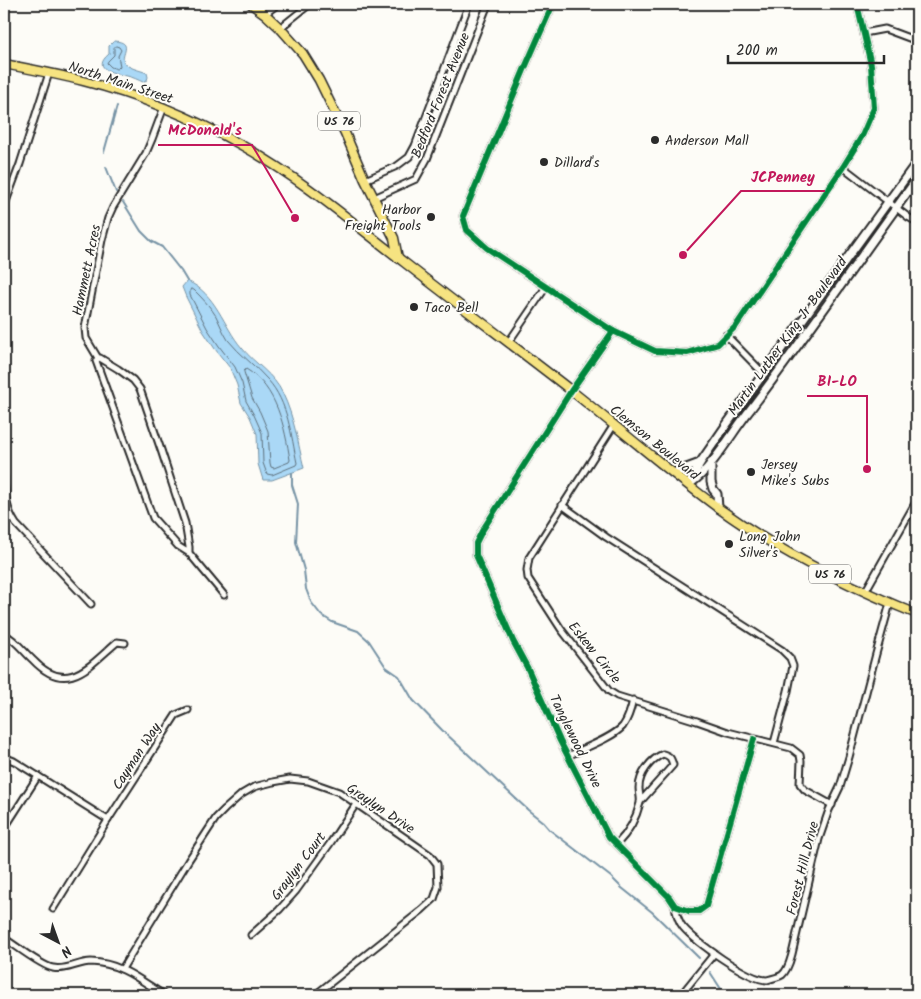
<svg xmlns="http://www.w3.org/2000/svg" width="921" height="999" viewBox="0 0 921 999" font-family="Kalam,sans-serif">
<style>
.water{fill:#aad8f6;stroke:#7793a5}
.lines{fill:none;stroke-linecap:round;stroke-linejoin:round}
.shore{stroke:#5e707c;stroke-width:1}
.stream{stroke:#7793a5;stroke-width:2}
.street-casing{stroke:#2b2b2b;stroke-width:9}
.secondary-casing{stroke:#2b2b2b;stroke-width:11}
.primary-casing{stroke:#2b2b2b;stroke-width:11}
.street{stroke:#fdfcf7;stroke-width:5}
.secondary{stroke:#fdfcf7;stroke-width:7}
.primary{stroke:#f6e381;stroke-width:8}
.cycleway-casing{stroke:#fdfcf7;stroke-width:9}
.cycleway{stroke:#00873e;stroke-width:6}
.poi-dot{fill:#2b2b2b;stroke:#fdfcf7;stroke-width:2}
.labels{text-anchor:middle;stroke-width:4;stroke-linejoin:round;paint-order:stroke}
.shield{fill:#fdfcf7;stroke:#6a6a68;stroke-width:1}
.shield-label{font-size:12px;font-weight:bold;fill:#2b2b2b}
.street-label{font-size:14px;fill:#2b2b2b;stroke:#fdfcf7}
.poi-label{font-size:14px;fill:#2b2b2b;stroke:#fdfcf7;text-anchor:start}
.leader{fill:none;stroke:#c2185b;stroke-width:2}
.callout-dot{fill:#c2185b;stroke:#fdfcf7;stroke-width:2}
.callout-label{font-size:15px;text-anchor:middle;font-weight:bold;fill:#c2185b;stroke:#fdfcf7;stroke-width:4;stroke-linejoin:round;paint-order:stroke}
</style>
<rect width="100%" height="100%" fill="#fdfcf7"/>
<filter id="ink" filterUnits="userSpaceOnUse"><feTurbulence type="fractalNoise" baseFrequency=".02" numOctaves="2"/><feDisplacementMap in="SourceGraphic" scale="10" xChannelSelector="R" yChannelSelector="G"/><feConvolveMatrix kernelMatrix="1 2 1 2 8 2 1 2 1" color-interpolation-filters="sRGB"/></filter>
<g filter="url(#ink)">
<!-- water -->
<g class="water">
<path d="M114,41C135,42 120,55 124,62C127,68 140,70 147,73L148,77L147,80L143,82C138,80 133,77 127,76C116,73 90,70 109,54V46Z"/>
<path d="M187,281C216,293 223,326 242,348C255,364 274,374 283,394C294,417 298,443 304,468L272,480H263L258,464L257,434L250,417L241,403L237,385L230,368L215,349L203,331L186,297L182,287Z"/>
</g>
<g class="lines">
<!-- shore -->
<g class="shore">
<polygon points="116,46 119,47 121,50 118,56 120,66 117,69 111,67 107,63 108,61 114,55 114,48"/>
<path d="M191,289L194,290C202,298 210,306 216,316C220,324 223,332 228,340C240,355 256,366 268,380C288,402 291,435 297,463L296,465L272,475L267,474L263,463L262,433L254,415L246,401L242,383L235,367L219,346L207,328L190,295V291Z"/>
<path d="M246,369C277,387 285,428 290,460L289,462L274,468L271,467L270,463L268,431L260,412L252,398L244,372Z"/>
</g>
<!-- stream -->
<g class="stream">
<polyline points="104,152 117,106"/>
<polyline points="106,167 116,192"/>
<polyline points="123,202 141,231 151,241 162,247 181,271 187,281"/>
<polyline points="292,473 292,485 298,504 296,542 304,570 306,589 311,602 321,615 332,622 358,631 369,641 386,667 399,676 413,700 442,730 528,810 543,822 550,830 611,877 622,888 652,912 699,958"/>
<polyline points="710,972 721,989 729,995"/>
</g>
<!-- street casing -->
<g class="street-casing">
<g id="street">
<polyline points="553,4 524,70 463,216 467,230 487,248 613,331 655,351 687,353 718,344 736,326 843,167 862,136 874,108 871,65 857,4"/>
<polyline points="265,14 278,4"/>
<polyline points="280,28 310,4"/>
<polyline points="864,33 885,29 917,41"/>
<polyline points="843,167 908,217 917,222"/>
<polyline points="365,180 397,166 409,157 415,146 469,4"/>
<polyline points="374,198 416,179 427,159 488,4"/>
<polyline points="4,207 20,164 49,73"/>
<polyline points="613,331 571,391 482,531 476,543 476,555 513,641 528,669 560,741 609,837 669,897 675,906 689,911 699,911 706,906 754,739"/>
<polyline points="726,335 764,374"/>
<polyline points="508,343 546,287"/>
<polyline points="98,358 86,338 85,328 102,240 108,218 113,207 146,153 152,139 164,107"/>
<polyline points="614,425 529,558 527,570 528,578 561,629 609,691 617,696 697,721 728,732 791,748 800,755 801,761 800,784 805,790 832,805"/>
<path d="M4,477C5,495 6,509 16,524L91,604"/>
<polyline points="562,505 606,537 782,650 790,658 793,666 788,691 774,743"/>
<polyline points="189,553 189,547 185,523 161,450 140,389 133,380 118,369 100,358 98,358 96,361 153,518 178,546 189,553 224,595"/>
<polyline points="865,592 917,500"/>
<path d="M4,634C16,640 23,651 33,660C67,696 89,666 117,642L125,643"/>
<path d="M568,756C582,749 613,738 623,726C628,719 631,709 633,700"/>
<polyline points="4,757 14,761 108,820"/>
<polyline points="4,829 38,776"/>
<path d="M617,844C628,833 636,819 640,803C641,798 639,793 639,788C639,774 651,759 663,754C670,756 671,758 673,765L640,802"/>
<path d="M675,906C676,912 679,922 683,927C696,942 748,980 767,980C771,979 779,977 782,975C788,970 790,961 792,954L819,839L829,810L840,787L849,757L876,654L890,603"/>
<polyline points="53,909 108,820 176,715 188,710"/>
<polyline points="251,935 279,910 296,891 329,845 356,804"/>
<path d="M4,938C15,945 41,966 53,968C66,971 79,962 91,962C121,963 140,980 164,995"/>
<polyline points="122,969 188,861 216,818 225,809 242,794 254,787 273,782 290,779 308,781 339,792 430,855 437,864 438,887 434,899 422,910 315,995"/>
<polyline points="689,995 684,991 714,954"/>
</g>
</g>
<!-- secondary casing -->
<g class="secondary-casing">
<g id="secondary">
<polyline points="711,463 711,482 713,489 717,494 718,508"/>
<polyline points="673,473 700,463"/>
<path d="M691,483C712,468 730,436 746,415C805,338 860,257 917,179"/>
<polyline points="689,485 700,463 727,424 917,162"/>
</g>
</g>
<!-- primary casing -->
<g class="primary-casing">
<g id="primary">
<polyline points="251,4 265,14 280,28 303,54 319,80 345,133 365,180 394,238 398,258"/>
<path d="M4,64C30,69 57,74 83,81C139,95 193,118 243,146C302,179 353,223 405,263C461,307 518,349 573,392C621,430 668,471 717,507C778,551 847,586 917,614"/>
</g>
</g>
<!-- street -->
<use href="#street" class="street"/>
<!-- secondary -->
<use href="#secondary" class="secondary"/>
<!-- primary -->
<use href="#primary" class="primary"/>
<!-- cycleway casing -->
<g class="cycleway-casing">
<g id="cycleway">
<polyline points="553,4 524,70 463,216 467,230 487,248 613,331 655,351 687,353 718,344 736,326 843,167 862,136 874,108 871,65 857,4"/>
<polyline points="613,331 571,391 482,531 476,543 476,555 513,641 528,669 560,741 609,837 669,897 675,906 689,911 699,911 706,906 754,739"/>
</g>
</g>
<!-- cycleway -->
<use href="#cycleway" class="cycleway"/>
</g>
</g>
<!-- markers -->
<g class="poi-dot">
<circle cx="655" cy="140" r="5"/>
<circle cx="544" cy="162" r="5"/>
<circle cx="431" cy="217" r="5"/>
<circle cx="414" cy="307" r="5"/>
<circle cx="751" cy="472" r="5"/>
<circle cx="729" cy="544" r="5"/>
</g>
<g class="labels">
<!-- shield labels -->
<g class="shield">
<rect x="318" y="111.5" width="42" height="19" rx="4"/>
<rect x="809" y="564.5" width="42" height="19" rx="4"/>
</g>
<g class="shield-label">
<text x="339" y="125">US 76</text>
<text x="830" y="578">US 76</text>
</g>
<!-- street labels -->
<g class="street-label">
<text transform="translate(121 82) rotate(18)" y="5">North Main Street</text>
<text transform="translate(440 95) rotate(-68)" y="5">Bedford Forest Avenue</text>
<text transform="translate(86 270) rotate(-78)" y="5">Hammett Acres</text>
<text transform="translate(787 336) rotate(-54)" y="5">Martin Luther King Jr Boulevard</text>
<text transform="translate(655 442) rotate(39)" y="5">Clemson Boulevard</text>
<text transform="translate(595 652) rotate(51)" y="5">Eskew Circle</text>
<text transform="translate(576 741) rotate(64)" y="5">Tanglewood Drive</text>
<text transform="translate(136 756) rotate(-57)" y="5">Cayman Way</text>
<text transform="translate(381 808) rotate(34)" y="5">Graylyn Drive</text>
<text transform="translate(298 866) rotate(-53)" y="5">Graylyn Court</text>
<text transform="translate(802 868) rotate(-76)" y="5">Forest Hill Drive</text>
</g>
<!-- poi labels -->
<g class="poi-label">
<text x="665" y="145">Anderson Mall</text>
<text x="554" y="167">Dillard's</text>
<text x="421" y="214" text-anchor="end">Harbor<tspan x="421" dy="16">Freight Tools</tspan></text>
<text x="424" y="312">Taco Bell</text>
<text x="761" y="469">Jersey<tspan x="761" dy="16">Mike's Subs</tspan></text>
<text x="739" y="541">Long John<tspan x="739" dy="16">Silver's</tspan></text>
</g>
</g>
<!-- callouts -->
<path class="leader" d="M295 218L252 145H158M683 255L741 191H825M867 469L867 396H807"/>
<g class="callout-dot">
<circle cx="295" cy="218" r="5"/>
<circle cx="683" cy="255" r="5"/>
<circle cx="867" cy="469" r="5"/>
</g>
<g class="callout-label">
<text x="205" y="135">McDonald's</text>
<text x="783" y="182">JCPenney</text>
<text x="837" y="386">BI-LO</text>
</g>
<!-- margin -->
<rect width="921" height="999" fill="none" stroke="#fdfcf7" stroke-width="20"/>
<rect x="10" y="10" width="901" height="979" fill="none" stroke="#2b2b2b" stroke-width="2" filter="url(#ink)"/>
<!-- north arrow -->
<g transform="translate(58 942) rotate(139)" stroke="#fdfcf7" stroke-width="4" paint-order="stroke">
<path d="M0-4L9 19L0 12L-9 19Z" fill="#2b2b2b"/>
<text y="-8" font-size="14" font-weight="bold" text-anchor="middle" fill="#2b2b2b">N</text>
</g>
<!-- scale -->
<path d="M728 55v8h156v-8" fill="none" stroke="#2b2b2b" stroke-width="2.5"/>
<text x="736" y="55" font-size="15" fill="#2b2b2b" stroke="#fdfcf7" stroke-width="4" paint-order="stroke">200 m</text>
</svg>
